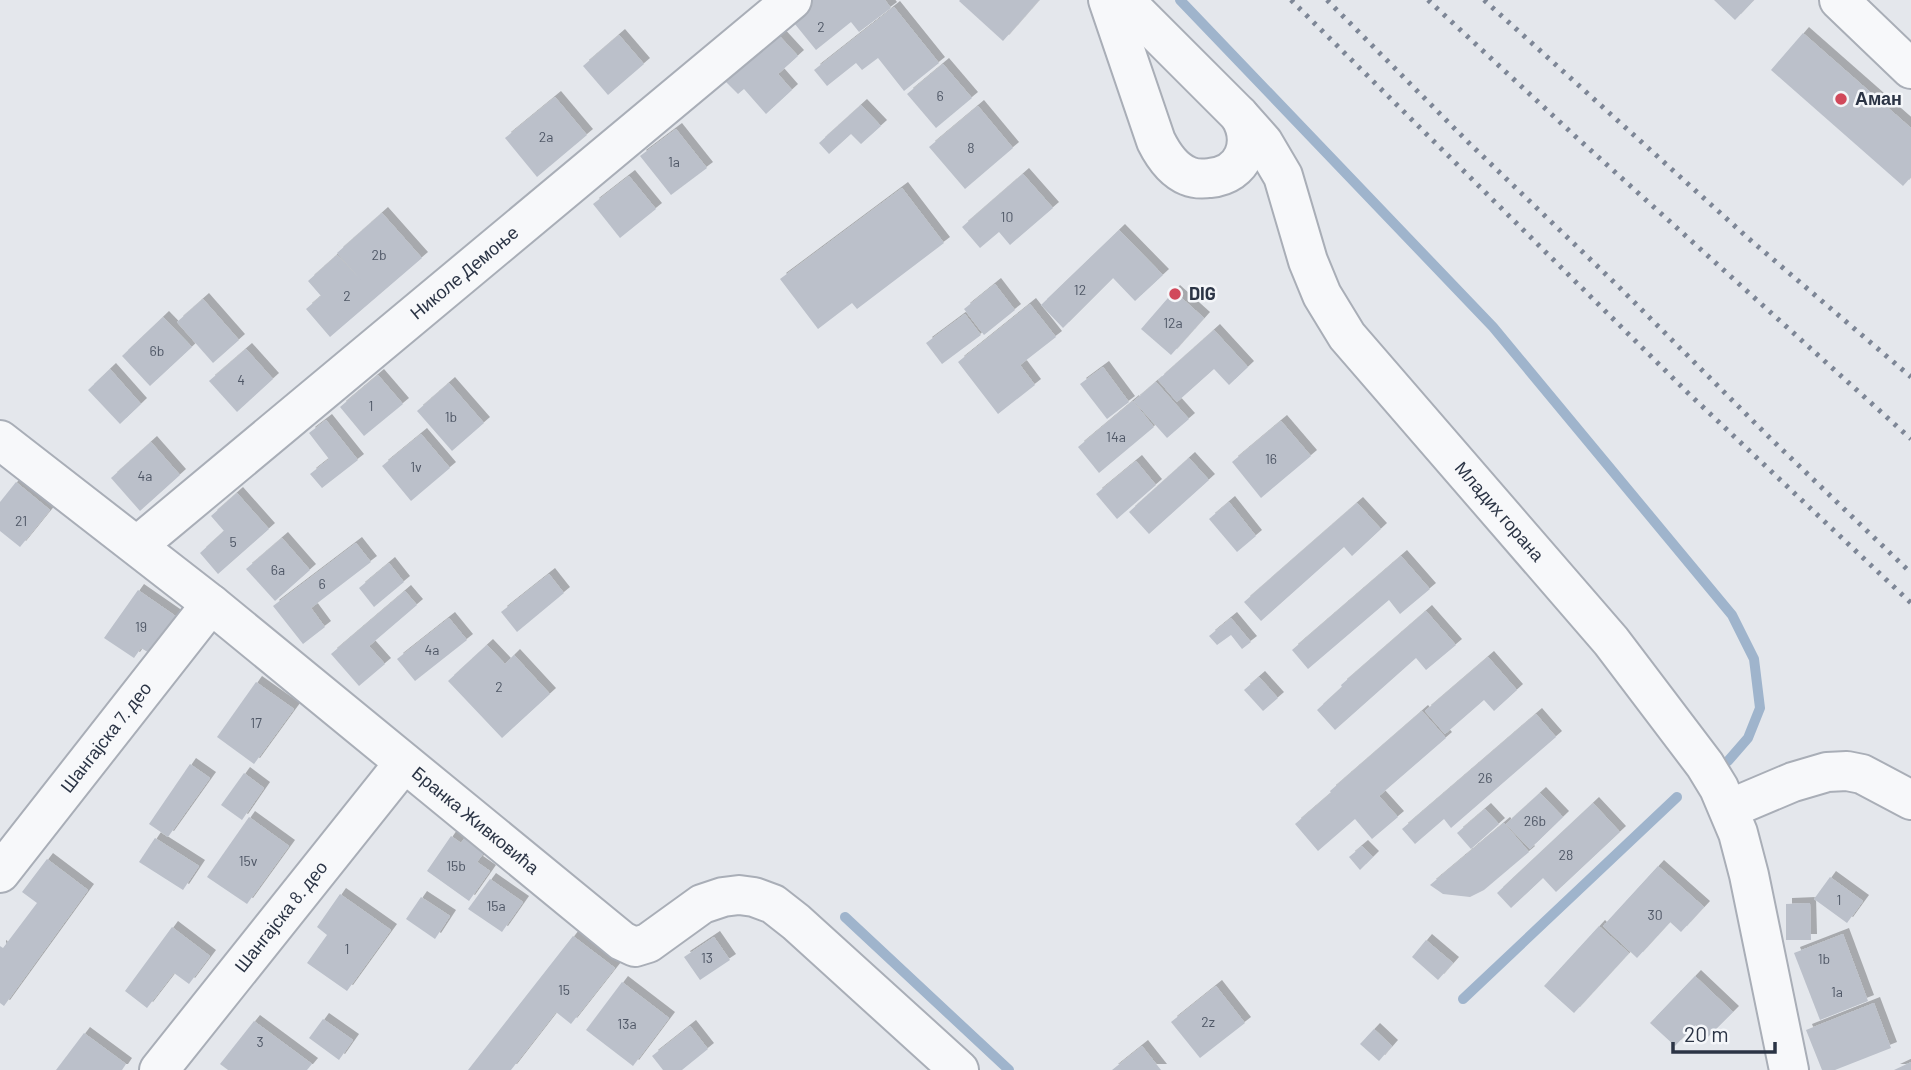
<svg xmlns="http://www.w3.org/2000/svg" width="1911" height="1070" viewBox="0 0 1911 1070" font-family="Barlow,sans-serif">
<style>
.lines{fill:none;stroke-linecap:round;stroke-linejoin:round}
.stream{stroke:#9fb4cc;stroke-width:10}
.building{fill:#bbc0ca;filter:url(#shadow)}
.minor-casing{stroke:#a9aeb7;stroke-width:42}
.minor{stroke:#f7f8fa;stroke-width:38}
.rail{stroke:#7d8696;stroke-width:5;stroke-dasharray:3.5 7;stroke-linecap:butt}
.poi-dot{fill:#d1495b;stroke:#f4f6f9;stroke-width:2.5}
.labels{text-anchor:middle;stroke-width:5;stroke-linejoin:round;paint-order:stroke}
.number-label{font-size:14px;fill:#4f5766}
.poi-label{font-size:18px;font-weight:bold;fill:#2b3445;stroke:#f4f6f9;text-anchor:start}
.street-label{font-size:18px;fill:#2b3445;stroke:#f4f6f9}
</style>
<defs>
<filter id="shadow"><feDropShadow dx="6" dy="-6" stdDeviation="0" flood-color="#0004"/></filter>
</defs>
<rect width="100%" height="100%" fill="#e4e7ec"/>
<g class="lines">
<!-- stream -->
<g class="stream">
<polyline points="1180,0 1493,327 1732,615 1754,659 1760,708 1748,738 1728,761"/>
<polyline points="845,917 1009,1070"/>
<polyline points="1463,999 1677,797"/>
</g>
</g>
<!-- building -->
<g class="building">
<polygon points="813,0 885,0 891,8 859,32 851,22 816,50 790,18"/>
<polygon points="960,0 1039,0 1003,41 959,1"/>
<polygon points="1714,0 1754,0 1735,20"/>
<polygon points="894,7 939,63 904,91 878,58 862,70 856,63 827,86 814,70"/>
<polygon points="775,31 798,56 778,74 792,90 766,114 744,89 738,94 722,78"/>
<polygon points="1803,33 1911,128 1911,177 1903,186 1771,70"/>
<polygon points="619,35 644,64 608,95 583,66"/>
<polygon points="943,64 972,98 936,128 907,94"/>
<polygon points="555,97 587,135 537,177 505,138"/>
<polygon points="861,105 881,126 861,144 851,134 829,154 819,143"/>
<polygon points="978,106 1013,148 965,189 929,147"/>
<polygon points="676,129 707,168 671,195 640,156"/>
<polygon points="1023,174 1053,208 1010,245 999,232 980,248 962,227"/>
<polygon points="629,176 656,209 620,238 593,204"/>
<polygon points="902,188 944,243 857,309 852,303 818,329 780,279"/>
<polygon points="382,213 422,258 330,337 306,309 321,296 308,281 337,255 361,280 337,253"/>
<polygon points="1119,230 1163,275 1135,301 1113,278 1063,328 1041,305"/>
<polygon points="995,284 1015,310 984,335 964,309"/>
<polygon points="1174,291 1204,318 1171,355 1141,329"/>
<polygon points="203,299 239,340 213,363 177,322"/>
<polygon points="1030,304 1056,337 1020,365 1035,385 998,414 958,362"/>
<polygon points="965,314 981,335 942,364 926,343"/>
<polygon points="163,317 192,347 150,386 122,356"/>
<polygon points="1214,330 1248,367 1229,385 1214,369 1177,402 1158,380"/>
<polygon points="246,349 273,379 237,412 209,381"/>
<polygon points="1103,367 1129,402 1107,419 1080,384"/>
<polygon points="110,369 141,404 120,424 88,390"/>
<polygon points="378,375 403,404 364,436 340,407"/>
<polygon points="1156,382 1189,419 1167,438 1134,401"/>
<polygon points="449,383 484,423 452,451 417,411"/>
<polygon points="1133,401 1154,427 1099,473 1078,447"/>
<polygon points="326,420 358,460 322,488 310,474 329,459 309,433"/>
<polygon points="1281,421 1311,456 1261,498 1232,462"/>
<polygon points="421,434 450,468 411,501 382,466"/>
<polygon points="151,442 180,475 140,511 111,478"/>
<polygon points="1189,458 1209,480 1149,534 1129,512"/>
<polygon points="1136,461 1156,485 1117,519 1096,494"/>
<polygon points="16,482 50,510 20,547 0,531 0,502"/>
<polygon points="237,493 269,529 218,574 200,553 224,531 211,516"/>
<polygon points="1229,502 1256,536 1237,552 1209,519"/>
<polygon points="1357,503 1381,529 1352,556 1344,547 1261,621 1244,602"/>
<polygon points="282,538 310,570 275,601 246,569"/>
<polygon points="356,543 371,562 311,608 325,627 303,644 273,606"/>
<polygon points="1401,556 1430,589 1400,614 1389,600 1308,669 1292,650"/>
<polygon points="389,563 404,582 374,607 359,588"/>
<polygon points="549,574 564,593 517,632 501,612"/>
<polygon points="138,590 177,617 151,654 141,648 134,658 104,638"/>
<polygon points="405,591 417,605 369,646 385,664 359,686 331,654"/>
<polygon points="1426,611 1456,645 1426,670 1416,658 1335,730 1317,710 1342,687 1341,685"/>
<polygon points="449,618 467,640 415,681 397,659"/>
<polygon points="1231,618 1251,642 1242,649 1231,635 1217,645 1209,636"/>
<polygon points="487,645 505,664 514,655 550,694 502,738 448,681"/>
<polygon points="1488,657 1517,690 1494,711 1484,700 1445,734 1425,711"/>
<polygon points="1259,677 1278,698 1263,711 1244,690"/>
<polygon points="256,682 294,709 254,764 217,737"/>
<polygon points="1422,711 1446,738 1379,796 1398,817 1372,839 1355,819 1318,851 1295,824 1331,793 1330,791"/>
<polygon points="1536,714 1556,737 1451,828 1444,819 1415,844 1402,829"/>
<polygon points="190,764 210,778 168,837 149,824"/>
<polygon points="244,773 264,788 242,820 221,805"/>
<polygon points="1540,793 1563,817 1530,849 1506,824"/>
<polygon points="1593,803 1620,832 1556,892 1543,878 1511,908 1497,893"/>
<polygon points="1485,809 1499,824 1471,849 1457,833"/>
<polygon points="249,817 289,846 247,904 207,877"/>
<polygon points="1504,823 1529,852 1484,890 1470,897 1443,894 1430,885"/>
<polygon points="451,836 461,843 466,836 486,850 477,862 490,871 469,901 427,871"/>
<polygon points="155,838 199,866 183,890 139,862"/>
<polygon points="1362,846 1373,857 1360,870 1349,857"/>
<polygon points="47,859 88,890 4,1006 0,1003 0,946 3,948 37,903 22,892"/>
<polygon points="1658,866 1704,907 1681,932 1670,922 1637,958 1603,926"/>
<polygon points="1830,877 1863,901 1847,923 1814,899"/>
<polygon points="490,879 523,902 502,932 468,909"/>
<polygon points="340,894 391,930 347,991 307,963 327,935 317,927"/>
<polygon points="421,897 450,916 435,939 406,919"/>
<polygon points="1810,903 1811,940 1786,940 1786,904"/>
<polygon points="1599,926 1629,953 1574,1013 1544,986"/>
<polygon points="172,927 210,956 189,984 174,973 147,1008 125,991"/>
<polygon points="1843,934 1868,1001 1820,1020 1794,953"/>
<polygon points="573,936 615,968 571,1024 556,1012 511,1070 468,1070"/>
<polygon points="714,937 730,960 700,980 684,957"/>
<polygon points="1426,940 1453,963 1438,980 1412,957"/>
<polygon points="1695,976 1733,1012 1708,1037 1695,1025 1675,1046 1650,1023"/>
<polygon points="622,982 669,1018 633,1066 586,1030"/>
<polygon points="1216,986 1245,1023 1200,1058 1171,1022"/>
<polygon points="1874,1003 1891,1048 1835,1070 1822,1070 1806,1030"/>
<polygon points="323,1019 353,1040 339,1060 309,1038"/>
<polygon points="254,1021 312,1064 307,1070 228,1070 220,1064"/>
<polygon points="690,1026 708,1049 682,1070 663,1070 652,1056"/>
<polygon points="1374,1029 1392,1046 1379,1061 1360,1044"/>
<polygon points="84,1033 126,1064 122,1070 56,1070"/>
<polygon points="1142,1046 1161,1070 1112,1070"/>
<polygon points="1911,1062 1911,1070 1894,1070"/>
</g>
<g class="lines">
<!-- minor casing -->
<g class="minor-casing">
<g id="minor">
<path d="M1108,0L1156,141C1163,155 1173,170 1188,176C1195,179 1203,179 1210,178C1244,175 1256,142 1239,115"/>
<path id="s1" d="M1124,0L1239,115L1263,142L1283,176L1308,261L1322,295L1347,336L1611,641L1705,765L1719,788L1738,833L1749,875L1789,1070"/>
<polyline points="1839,0 1911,69"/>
<path id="s2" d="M0,440L211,604L622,941L635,947L648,943L702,904L723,897L739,895L754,897L773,904L796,922L959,1070"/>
<path id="s3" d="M138,545L792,0"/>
<polyline points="1729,809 1793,782 1827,772 1847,771 1862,774 1911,800"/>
<path id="s4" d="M0,873L211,604"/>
<path id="s5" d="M159,1070L404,763"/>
</g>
</g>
<!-- minor -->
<use href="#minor" class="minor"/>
<!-- rail -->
<g class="rail">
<polyline points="1291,0 1688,393 1911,603"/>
<polyline points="1327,0 1469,143 1617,285 1771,439 1911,573"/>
<polyline points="1428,0 1575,136 1911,439"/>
<polyline points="1484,0 1748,238 1911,377"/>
</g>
</g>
<!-- markers -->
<g class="poi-dot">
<circle cx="1841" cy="99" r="7"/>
<circle cx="1175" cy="294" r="7"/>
</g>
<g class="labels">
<!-- number labels -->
<g class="number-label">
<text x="821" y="32">2</text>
<text x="940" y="101">6</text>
<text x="546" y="142">2a</text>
<text x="971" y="153">8</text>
<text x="674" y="167">1a</text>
<text x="1007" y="222">10</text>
<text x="379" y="260">2b</text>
<text x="1080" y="295">12</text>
<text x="347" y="301">2</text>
<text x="1173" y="328">12a</text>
<text x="157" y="356">6b</text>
<text x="241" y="385">4</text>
<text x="371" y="411">1</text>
<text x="451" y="422">1b</text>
<text x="1116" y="442">14a</text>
<text x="1271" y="464">16</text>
<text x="416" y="472">1v</text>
<text x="145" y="481">4a</text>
<text x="21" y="526">21</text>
<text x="233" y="547">5</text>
<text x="278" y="575">6a</text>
<text x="322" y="589">6</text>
<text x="141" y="632">19</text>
<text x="432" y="655">4a</text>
<text x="499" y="692">2</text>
<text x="256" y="728">17</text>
<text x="1485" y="783">26</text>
<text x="1535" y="826">26b</text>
<text x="1566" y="860">28</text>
<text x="248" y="866">15v</text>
<text x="456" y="871">15b</text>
<text x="1839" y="905">1</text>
<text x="496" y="911">15a</text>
<text x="1655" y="920">30</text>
<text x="347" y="954">1</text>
<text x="707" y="963">13</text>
<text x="1824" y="964">1b</text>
<text x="564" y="995">15</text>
<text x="1837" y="997">1a</text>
<text x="1208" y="1027">2z</text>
<text x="627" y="1029">13a</text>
<text x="260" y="1047">3</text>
</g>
<!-- poi labels -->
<g class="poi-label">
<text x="1855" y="105">Аман</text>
<text x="1189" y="300">DIG</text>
</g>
<!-- street labels -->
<g class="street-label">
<text dy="6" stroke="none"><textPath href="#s3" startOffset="425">Николе Демоње</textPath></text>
<text dy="6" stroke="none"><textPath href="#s1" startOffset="644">Младих горана</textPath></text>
<text dy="6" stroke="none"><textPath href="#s4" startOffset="172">Шангајска 7. део</textPath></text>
<text dy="6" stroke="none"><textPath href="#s2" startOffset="609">Бранка Живковића</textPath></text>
<text dy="6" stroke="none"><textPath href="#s5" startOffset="196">Шангајска 8. део</textPath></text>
</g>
</g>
<!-- scale -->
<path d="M1673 1042v10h102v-10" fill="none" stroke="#2b3445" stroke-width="3.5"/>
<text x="1684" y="1042" font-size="21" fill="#2b3445" stroke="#f4f6f9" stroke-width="5" paint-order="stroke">20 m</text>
</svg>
